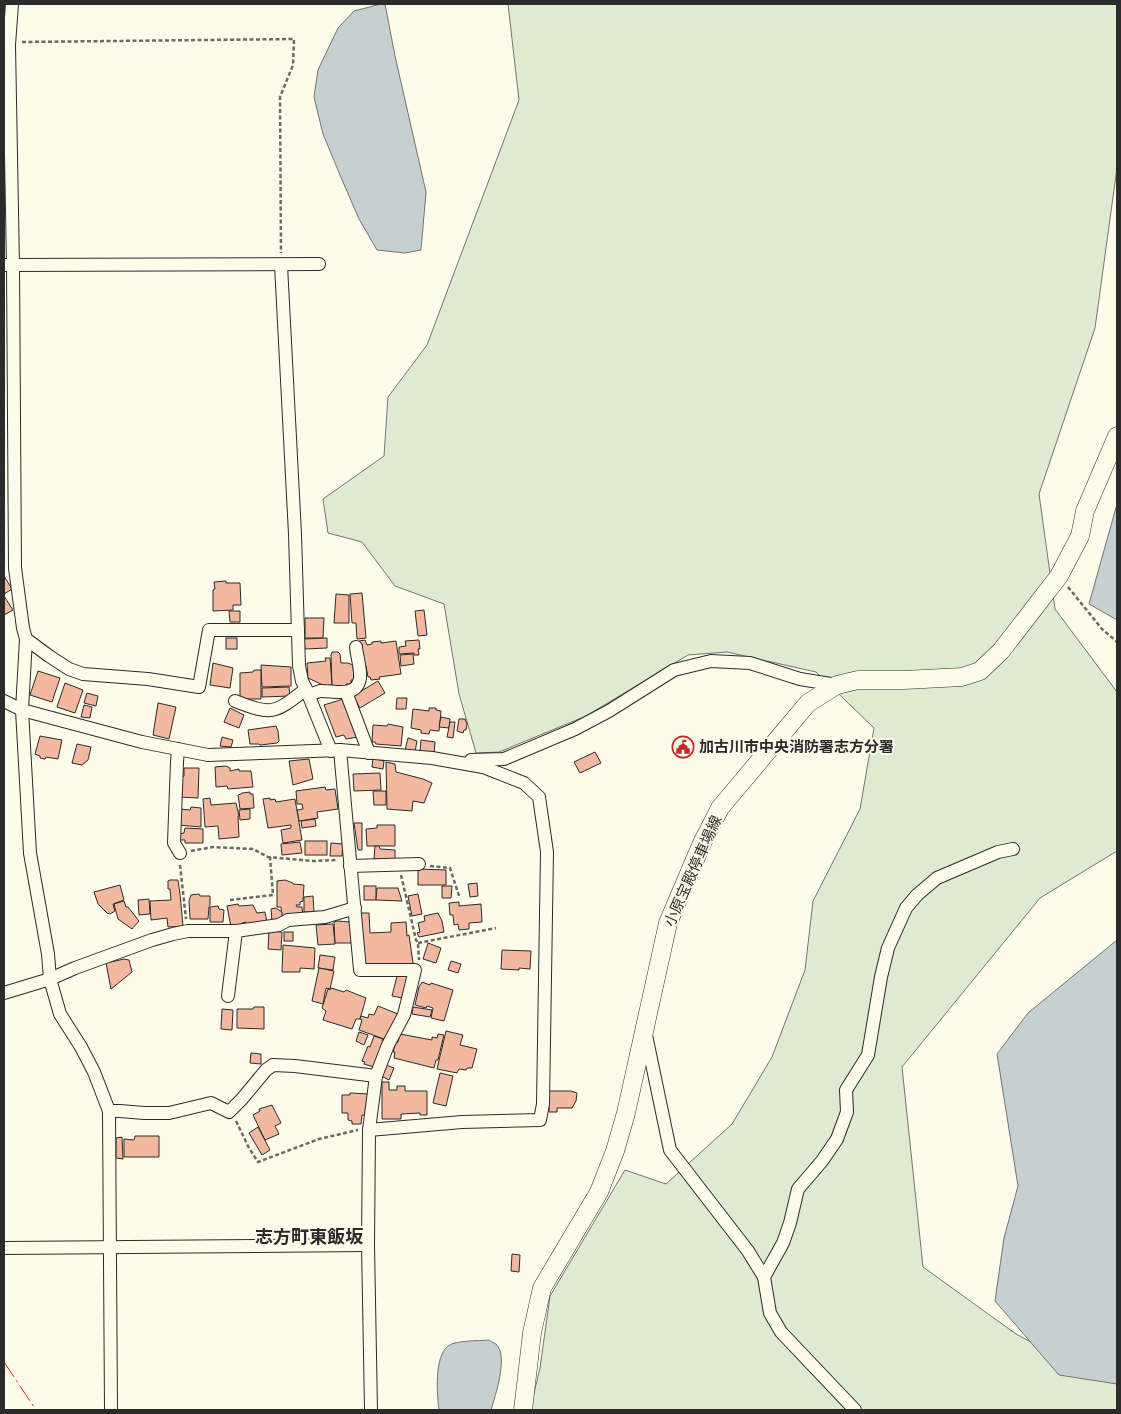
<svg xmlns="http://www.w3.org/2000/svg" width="1121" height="1414" viewBox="0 0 1121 1414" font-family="'DejaVu Sans','Noto Sans JP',sans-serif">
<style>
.green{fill:#deebd1;stroke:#74746e}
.water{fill:#c7d0d0;stroke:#74746e}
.building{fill:#f2b8a0;stroke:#2b2b2b}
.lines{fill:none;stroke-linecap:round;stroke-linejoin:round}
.minor-casing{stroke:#2b2b2b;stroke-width:14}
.secondary-casing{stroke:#2b2b2b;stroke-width:19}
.path{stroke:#6a6964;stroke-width:2.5;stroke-dasharray:4 2.5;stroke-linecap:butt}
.minor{stroke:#fdfbea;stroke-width:12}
.secondary{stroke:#fdfbea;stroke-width:18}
.power{stroke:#c62828;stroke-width:1;stroke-dasharray:18 4 2.5 4;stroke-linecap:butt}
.labels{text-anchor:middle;stroke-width:4;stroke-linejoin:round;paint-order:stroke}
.poi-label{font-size:15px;font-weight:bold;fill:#2b2b2b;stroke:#fdfbea;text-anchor:start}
.street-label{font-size:15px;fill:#2b2b2b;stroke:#fdfbea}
.quarter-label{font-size:18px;font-weight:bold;fill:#2b2b2b;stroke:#fdfbea}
</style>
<rect width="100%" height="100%" fill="#fdfbea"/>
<!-- green -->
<polygon class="green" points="508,4 1117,4 1117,168 1095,328 1039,494 1055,609 1117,692 1117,851 1040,898 902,1067 923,1267 1016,1334 1079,1368 1117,1349 1117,1410 530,1410 540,1368 550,1296 625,1170 666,1184 732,1124 772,1057 805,970 813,901 860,809 874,728 816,672 727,652 688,655 586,716 499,752 476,753 459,694 444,604 395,586 362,542 328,533 323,499 384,456 388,397 427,345 519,100"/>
<!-- water -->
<g class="water">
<polygon points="381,4 385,4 395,56 426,192 421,250 405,253 377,250 359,219 340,175 323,134 314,97 318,70 338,28 354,11"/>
<polygon points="1117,504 1117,620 1089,604"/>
<polygon points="1117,940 1117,1384 1059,1375 995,1301 1004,1238 1018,1186 997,1054 1028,1013"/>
<path d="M489,1340C490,1341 496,1344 496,1344C509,1356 495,1396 491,1410H439C437,1395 434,1357 448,1346C456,1340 479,1341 489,1340Z"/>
</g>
<!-- building -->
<g class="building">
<polygon points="4,576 12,589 4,594"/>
<polygon points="226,581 226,583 240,583 241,605 233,605 233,610 213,611 213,590 215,589 214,582"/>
<polygon points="362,593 366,638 357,639 356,623 352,623 350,594"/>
<polygon points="336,594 349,595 349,623 334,623"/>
<polygon points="4,596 13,610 4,615"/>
<polygon points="424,610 427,635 418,636 415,611"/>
<polygon points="229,611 240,611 240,622 230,622"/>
<polygon points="305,618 324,618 323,638 305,638"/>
<rect x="226" y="638" width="11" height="11"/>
<polygon points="327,638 327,648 305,649 304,639"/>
<polygon points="365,640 367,645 372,644 372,642 381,641 381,643 396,641 401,674 379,677 380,679 371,680 370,677 368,677 366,666 363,666 359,641"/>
<polygon points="419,640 420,649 418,649 419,655 414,655 414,653 399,654 399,647 406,646 405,641"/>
<polygon points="332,652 338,652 340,654 341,663 348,663 353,665 354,680 351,680 351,684 346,684 346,686 332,687 331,655"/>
<polygon points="413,654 414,664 401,666 400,655"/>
<polygon points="325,658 330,658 332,685 325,686 308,678 307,663 326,661"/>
<polygon points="213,663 233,668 230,688 210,685"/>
<polygon points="261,665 291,667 291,686 262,687"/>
<polygon points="254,670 261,670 261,699 240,699 240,673 253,672"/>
<polygon points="38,671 60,678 52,702 30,695"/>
<polygon points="378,681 385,693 360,708 353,696"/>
<polygon points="65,683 83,690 75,713 57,707"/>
<polygon points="289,687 290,696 262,697 262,688"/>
<polygon points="87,693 98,696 96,706 84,703"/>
<polygon points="397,698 407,698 406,709 396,709"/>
<polygon points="343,699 358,737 346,739 344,735 336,737 324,705"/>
<polygon points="158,703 176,707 169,739 153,735"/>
<polygon points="84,705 92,707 90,718 81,717"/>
<polygon points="230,708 244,715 239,728 224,722"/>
<polygon points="429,708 436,708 436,710 441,711 439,731 430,730 429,734 421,733 421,730 411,728 413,709 429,711"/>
<polygon points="441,717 450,719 449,728 439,727"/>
<polygon points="459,719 465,719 467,724 466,730 464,730 463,733 457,731"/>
<polygon points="450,722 455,722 453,738 447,737"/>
<polygon points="388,724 403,727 401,746 376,744 375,742 372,742 373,725 387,726"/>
<polygon points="276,726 278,731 279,741 277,743 260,745 259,744 250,744 248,730"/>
<polygon points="40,736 62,740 58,759 46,757 45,759 40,758 40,756 35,754"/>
<polygon points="222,737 233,740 231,747 220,746"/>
<polygon points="408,738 417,741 415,752 405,750"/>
<polygon points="421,740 435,742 434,754 420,752"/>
<polygon points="77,744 91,747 88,760 82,765 72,763"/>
<polygon points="595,752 601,763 580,773 574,762"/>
<polygon points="373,758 384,761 383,769 372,767"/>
<polygon points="309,759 313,779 293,785 289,761"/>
<polygon points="386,762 395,764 396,772 423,779 432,783 424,803 413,801 412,811 387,809"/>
<polygon points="226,766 230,768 230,771 239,769 239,771 251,771 253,787 228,789 227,786 216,787 215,767"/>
<polygon points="184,768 199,768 198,798 180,797 181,777 184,776"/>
<polygon points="380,773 381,790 354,791 353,774"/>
<polygon points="325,787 326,790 335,789 338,809 317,812 318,818 299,821 297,810 303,809 302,804 297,804 296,791"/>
<polygon points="373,791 386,791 386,805 374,805"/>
<polygon points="250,792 250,794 253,794 254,808 240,809 238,795 241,794 242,793"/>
<polygon points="210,798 211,805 236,803 239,816 238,816 239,837 219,839 218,826 205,827 203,799"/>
<polygon points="270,798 270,800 275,799 276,802 295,799 302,840 283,843 281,830 291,828 291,825 268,828 263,799"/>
<polygon points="191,807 201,808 201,827 178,825 180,809 190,810"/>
<polygon points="250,809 250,819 240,820 239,810"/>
<polygon points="315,819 316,826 302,828 301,821"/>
<polygon points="354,823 362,823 362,850 358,850"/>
<polygon points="377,825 395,825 395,846 367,846 366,829 377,828"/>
<polygon points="185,828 203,829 203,843 185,843 185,840 179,840 179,834 184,833"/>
<rect x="305" y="841" width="22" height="14"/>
<polygon points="300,842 302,853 282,855 281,844"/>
<polygon points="331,843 343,844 342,856 330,856"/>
<polygon points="375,846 379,846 380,849 395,850 395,860 374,859"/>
<polygon points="418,869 446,870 446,885 418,885"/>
<polygon points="170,880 178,880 180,894 183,926 168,927 167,918 151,920 150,901 171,900 170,889 168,889 168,881"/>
<polygon points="285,880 293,883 293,884 304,885 303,901 300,902 300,905 296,905 297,907 302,907 303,916 282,918 281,907 277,907 277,881"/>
<polygon points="477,883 478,896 470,897 468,884"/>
<polygon points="120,885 124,900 113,904 115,911 110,914 107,913 98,904 94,892"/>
<rect x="364" y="886" width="12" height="14"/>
<polygon points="442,886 452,886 451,898 442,898"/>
<polygon points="377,888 398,888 402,901 376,900"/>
<polygon points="199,894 200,896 210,896 210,905 209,907 208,919 190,919 190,918 189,901 191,895"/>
<polygon points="418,894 422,914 412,916 408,896"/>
<polygon points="313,896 314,912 304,912 304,897"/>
<polygon points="149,899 150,914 139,915 138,900"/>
<polygon points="124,901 126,907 128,907 139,921 132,929 118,919 114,904"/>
<polygon points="459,902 459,906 481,904 482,922 469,923 469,929 459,930 458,924 454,925 453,915 450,915 449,903"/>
<polygon points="238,904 239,906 253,905 257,913 265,912 267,922 246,926 246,922 242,923 242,926 231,927 227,906"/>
<polygon points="218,906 219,909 224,910 223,922 210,922 210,907"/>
<polygon points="276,908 282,912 282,921 272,921 271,909"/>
<polygon points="360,913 369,913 370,933 391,932 391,923 406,922 407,936 409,935 413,963 408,965 365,966"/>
<polygon points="438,913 442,921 444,932 419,937 417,933 420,932 418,923 425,921 424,916"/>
<polygon points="337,921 350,922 354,943 335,943 334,922"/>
<polygon points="333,924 335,944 318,945 316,925"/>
<polygon points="269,931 282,932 281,950 268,949"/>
<rect x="284" y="932" width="9" height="9"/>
<polygon points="428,943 441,948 436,963 423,959"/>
<polygon points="283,945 315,948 314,969 300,968 300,972 282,972"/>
<polygon points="502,950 531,951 530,969 519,968 519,970 501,969"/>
<polygon points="320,955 335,957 333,970 318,968"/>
<polygon points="124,959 129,960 132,972 111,989 106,963"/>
<polygon points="451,961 461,964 458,973 448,970"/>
<polygon points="319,968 334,971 330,989 326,988 323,1004 312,1001"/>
<polygon points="405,974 408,979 402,998 392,996 397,976"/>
<polygon points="422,982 430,985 431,983 453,990 444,1021 431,1018 433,1008 427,1006 426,1008 415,1005 419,987"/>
<polygon points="331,988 344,992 346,990 366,998 360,1019 356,1019 352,1029 323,1020 326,1011 322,1008 328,989 330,990"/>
<polygon points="378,1006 398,1014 387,1040 359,1030 362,1020 360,1019 361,1016 368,1018 369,1014 374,1015"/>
<polygon points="254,1007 264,1007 264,1029 237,1028 237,1009 253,1009"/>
<polygon points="413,1007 432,1010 430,1017 412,1014"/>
<polygon points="222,1009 233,1010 232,1030 221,1029"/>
<polygon points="446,1031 463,1035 460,1045 477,1049 472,1068 467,1068 466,1070 459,1069 457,1073 437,1069"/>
<polygon points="359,1032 368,1035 364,1045 356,1041"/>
<polygon points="400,1034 432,1040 432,1037 437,1038 438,1034 444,1035 438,1060 436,1060 434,1068 394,1058 395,1052 393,1052 396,1042 398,1042"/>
<polygon points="374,1036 383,1039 382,1041 384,1042 374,1067 364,1064 365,1062 362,1061 368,1046 370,1047"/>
<polygon points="251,1053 261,1054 261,1064 250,1063"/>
<polygon points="386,1065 394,1068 389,1080 381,1076"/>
<polygon points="440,1073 453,1076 446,1106 433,1103"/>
<polygon points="382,1082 389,1082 389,1090 397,1090 397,1086 405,1086 405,1091 427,1091 427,1115 420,1115 420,1113 401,1114 401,1119 382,1119"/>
<polygon points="549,1091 571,1091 577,1093 576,1101 572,1108 557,1108 557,1112 549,1112"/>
<polygon points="350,1093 370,1094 369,1115 362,1115 361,1124 352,1124 352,1121 348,1120 348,1113 342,1113 342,1095 350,1095"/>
<polygon points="272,1105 281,1123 275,1126 279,1134 265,1140 253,1115 260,1111 259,1109"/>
<polygon points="258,1127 270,1150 262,1155 249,1133"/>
<polygon points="135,1136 159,1136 159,1157 124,1157 124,1139 134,1140"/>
<polygon points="122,1137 123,1159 116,1158 116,1138"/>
<polygon points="512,1254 520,1255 519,1272 511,1271"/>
</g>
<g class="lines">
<!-- minor casing -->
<g class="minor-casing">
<g id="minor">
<polyline points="12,4 9,45 13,265 15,568 23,628 26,639 22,710 30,853 48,954 50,979 60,1014 81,1047 94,1072 109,1111 111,1410"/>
<polyline points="4,265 319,264"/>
<polyline points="281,265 295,534 299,666 302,681 306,689 331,751"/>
<polyline points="26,639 49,656 69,669 83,674 148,679 199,687 209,630 298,630"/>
<polyline points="346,692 369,753"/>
<path d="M309,696C312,694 316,692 320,691C333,690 357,699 360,678C361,669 357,657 356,647"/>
<polyline points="4,701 22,710 142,742 208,755 340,750 432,758 483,767 524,783 539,797 547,852 543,1104 540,1120 462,1122 369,1130"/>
<path d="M235,701C273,716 275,713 306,689"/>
<polyline points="178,749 177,762 174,843 180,853"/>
<polyline points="340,750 360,970 415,970 404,1015 388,1045 376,1076 369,1130 368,1245 371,1410"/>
<polyline points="471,760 504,759 575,729 609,711 674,670 711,661 750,663 800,679 837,685"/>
<polyline points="350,866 419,864"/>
<polyline points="4,993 50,979 75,968 152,940 173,934 188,931 236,931 279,925 288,920 325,917 355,908"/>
<polyline points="228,996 236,931"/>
<polyline points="646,1035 670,1150 748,1251 764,1277 770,1313 781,1332 855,1410"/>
<polyline points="109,1111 120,1111 144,1113 169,1113 211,1103 229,1112 242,1099 266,1070 273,1065 295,1066 376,1076"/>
<polyline points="4,1248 368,1245"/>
<polyline points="764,1277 783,1243 790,1223 798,1189 822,1161 837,1139 847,1112 846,1090 868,1055 881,977 888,948 906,908 917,895 937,878 998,852 1013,849"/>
</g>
</g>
<!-- secondary casing -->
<g class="secondary-casing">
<polyline id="secondary" points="523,1410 532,1333 542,1288 599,1192 615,1151 626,1113 668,923 702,843 720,808 808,703 837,685 858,680 904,680 962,677 980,671 1001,651 1059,576 1080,536 1085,511 1117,436"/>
</g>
<!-- path -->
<g class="path">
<polyline points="22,42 294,39 293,65 280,97 281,253"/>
<polyline points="1068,587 1102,629 1117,642"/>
<polyline points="191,851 213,847 253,849 268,857 313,861 338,860"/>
<polyline points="180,865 186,919"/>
<polyline points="430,866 450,868 459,896"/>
<polyline points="401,875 416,940 418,943 419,960"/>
<polyline points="230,900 273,895 270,857"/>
<polyline points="418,943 496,928"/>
<polyline points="236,1121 249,1148 258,1162 319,1139 358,1130"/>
</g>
<!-- minor -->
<use href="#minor" class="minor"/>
<!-- secondary -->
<use href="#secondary" class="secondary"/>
<!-- power -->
<polyline class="power" points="4,1362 36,1410"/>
</g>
<!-- icons -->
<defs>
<g id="civic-ring" transform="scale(1.125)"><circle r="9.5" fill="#fdfbea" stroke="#c62828" stroke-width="1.5"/><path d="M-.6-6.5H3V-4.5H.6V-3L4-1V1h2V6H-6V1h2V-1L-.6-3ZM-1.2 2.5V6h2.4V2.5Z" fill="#c62828"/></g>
</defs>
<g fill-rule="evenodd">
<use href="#civic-ring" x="683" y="747"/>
</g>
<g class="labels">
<!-- poi labels -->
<g class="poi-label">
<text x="699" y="752">加古川市中央消防署志方分署</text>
</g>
<!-- street labels -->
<g class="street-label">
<text transform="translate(693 871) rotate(-66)" y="5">小原宝殿停車場線</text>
</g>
<!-- quarter labels -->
<g class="quarter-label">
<text x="309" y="1243">志方町東飯坂</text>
</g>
</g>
<!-- border -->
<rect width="1121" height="1414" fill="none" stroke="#2b2b2b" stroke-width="10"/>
</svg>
